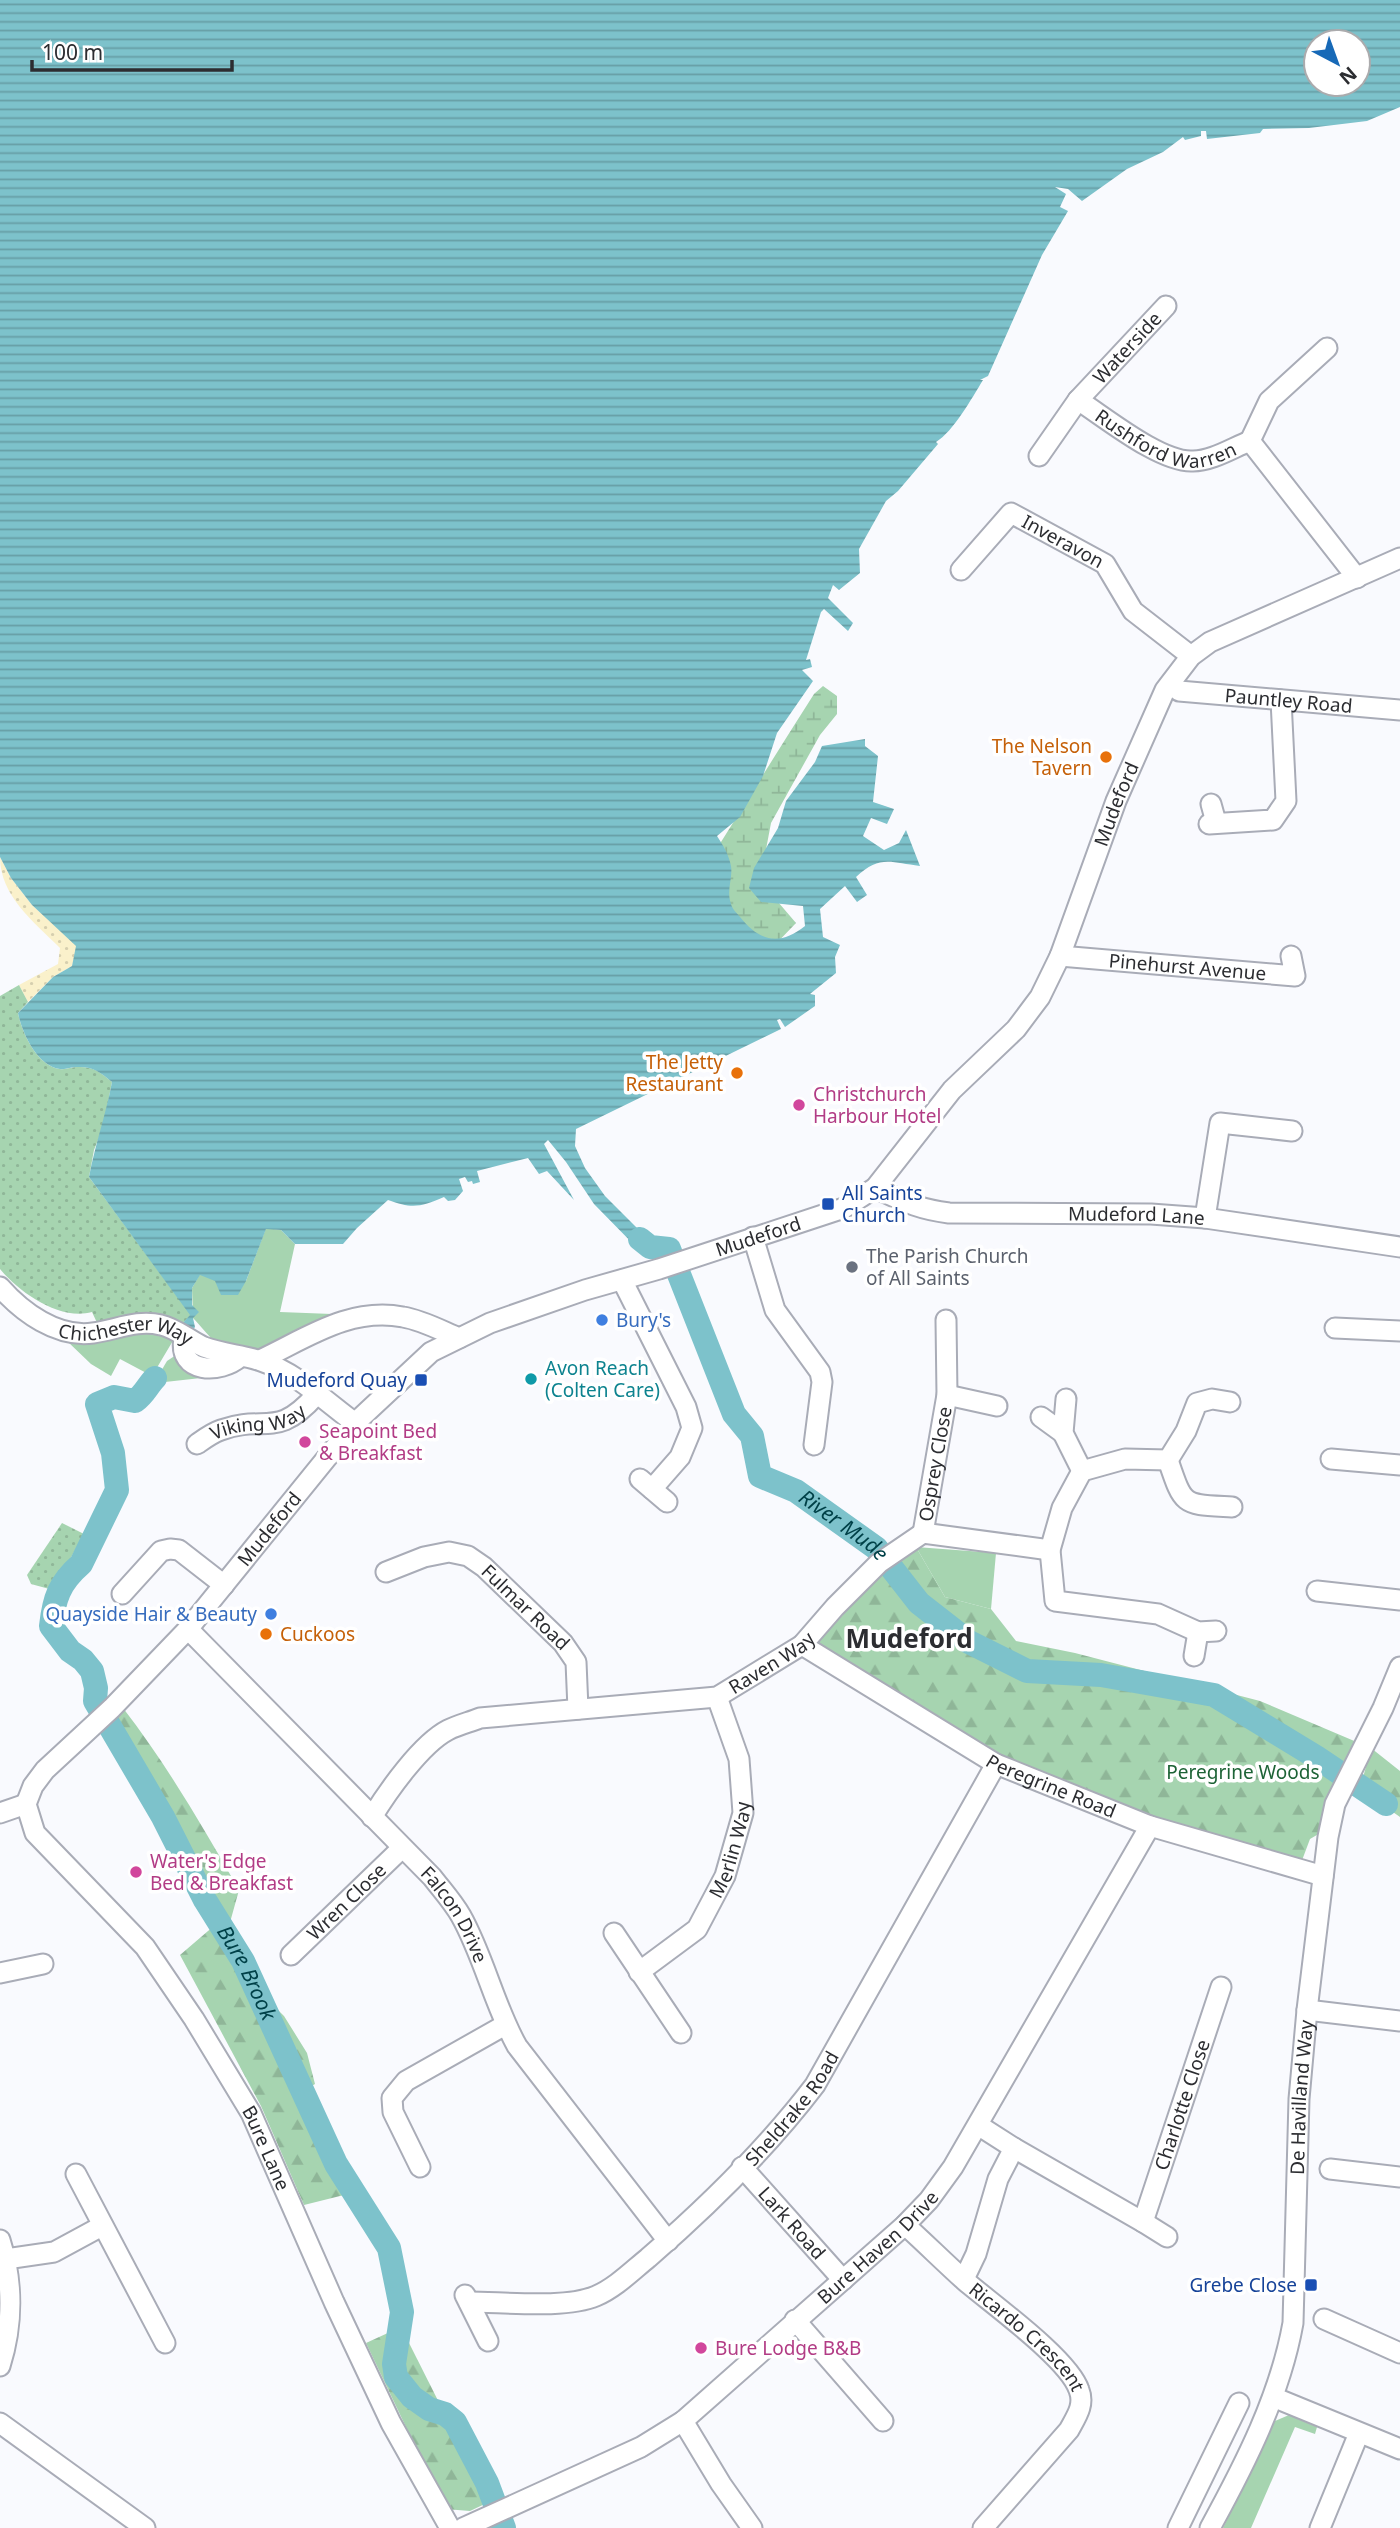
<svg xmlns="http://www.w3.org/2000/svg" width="1400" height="2528" viewBox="0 0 1400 2528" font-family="'Noto Sans',sans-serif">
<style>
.grass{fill:#a6d4b0}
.forest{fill:url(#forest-firs)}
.wetland{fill:url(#wetland-marsh)}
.sand{fill:url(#sand-dots)}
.park{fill:url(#park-dots)}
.water{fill:url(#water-rules);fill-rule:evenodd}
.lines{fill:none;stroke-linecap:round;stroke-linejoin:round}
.river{stroke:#7dc2cb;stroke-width:24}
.minor-casing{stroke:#a9acb7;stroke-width:23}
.minor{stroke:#fff;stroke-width:19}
.food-dot{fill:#e8710a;stroke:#fff;stroke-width:2.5}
.hotel-dot{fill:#d1479c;stroke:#fff;stroke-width:2.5}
.transit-dot{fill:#1a4fb4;stroke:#fff;stroke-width:2.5}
.worship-dot{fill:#6b7280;stroke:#fff;stroke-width:2.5}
.shop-dot{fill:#3f7fe0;stroke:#fff;stroke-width:2.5}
.culture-dot{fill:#0f9aa8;stroke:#fff;stroke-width:2.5}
.labels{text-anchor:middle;stroke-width:7;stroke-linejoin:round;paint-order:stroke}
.street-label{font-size:19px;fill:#2c2d31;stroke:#fff}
.food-label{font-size:19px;fill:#c56008;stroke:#fff;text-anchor:end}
.hotel-label{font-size:19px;fill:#b23c85;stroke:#fff;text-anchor:start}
.transit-label{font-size:19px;fill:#164399;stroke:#fff;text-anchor:end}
.worship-label{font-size:19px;fill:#5b616d;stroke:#fff;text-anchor:start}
.shop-label{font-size:19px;fill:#366cbe;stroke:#fff;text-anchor:start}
.culture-label{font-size:19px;fill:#0d838f;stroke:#fff;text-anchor:start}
.park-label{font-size:19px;fill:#1d6336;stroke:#fff}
.water-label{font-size:21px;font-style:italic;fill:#004148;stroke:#fff}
.district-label{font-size:26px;font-weight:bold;fill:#2c2d31;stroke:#fff}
</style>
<defs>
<pattern id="forest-firs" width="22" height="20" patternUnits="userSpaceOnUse" patternTransform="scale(1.75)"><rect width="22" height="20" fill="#a6d4b0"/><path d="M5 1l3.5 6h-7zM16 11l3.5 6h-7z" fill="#8fb698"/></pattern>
<pattern id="wetland-marsh" width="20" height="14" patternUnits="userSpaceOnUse" patternTransform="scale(1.75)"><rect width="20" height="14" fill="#a6d4b0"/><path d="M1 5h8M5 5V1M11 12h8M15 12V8" fill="none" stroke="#8fb698"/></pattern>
<pattern id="sand-dots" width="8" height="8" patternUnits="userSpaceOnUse" patternTransform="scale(1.75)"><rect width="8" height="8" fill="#faf1cb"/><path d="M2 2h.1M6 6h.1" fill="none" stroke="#d6cfaf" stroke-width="1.8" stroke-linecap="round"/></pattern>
<pattern id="park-dots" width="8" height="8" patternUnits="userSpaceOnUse" patternTransform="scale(1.75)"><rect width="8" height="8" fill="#a6d4b0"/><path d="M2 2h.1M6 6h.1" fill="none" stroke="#8fb698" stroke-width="1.8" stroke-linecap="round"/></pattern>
<pattern id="water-rules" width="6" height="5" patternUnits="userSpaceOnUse" patternTransform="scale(1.75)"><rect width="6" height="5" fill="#7dc2cb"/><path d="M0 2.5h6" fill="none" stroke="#679ea5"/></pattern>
</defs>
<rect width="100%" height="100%" fill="#f9fafe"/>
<!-- grass -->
<g class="grass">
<path d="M266,1228L281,1230L295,1244L280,1312L332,1314V1319C299,1333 255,1364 220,1345C210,1339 201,1326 193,1318L192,1288L200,1274L216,1280L246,1281Z"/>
<polygon points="149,1333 165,1335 174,1339 152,1376 120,1359 111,1376 91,1364 67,1341"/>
<polygon points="179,1353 201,1378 165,1382 157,1378 167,1361"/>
<polygon points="916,1547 996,1553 991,1609 945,1597"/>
<polygon points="1289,2415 1317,2427 1315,2434 1295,2427 1251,2528 1223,2528 1275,2421"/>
</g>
<!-- forest -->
<g class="forest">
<polygon points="916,1547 945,1597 991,1609 1016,1641 1075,1653 1260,1701 1359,1743 1322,1832 1310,1839 1301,1863 1154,1821 998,1759 815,1645 876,1579"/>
<path d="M123,1708C167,1765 203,1827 239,1890L229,1926L271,2003L284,2016L307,2053L315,2084L310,2087L353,2186L348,2194L304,2205L261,2106L180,1955L222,1919L112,1723Z"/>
<polygon points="1371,1748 1400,1771 1400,1817 1370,1796 1358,1796"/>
<polygon points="401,2327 489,2502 470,2511 445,2509 366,2343"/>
</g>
<!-- wetland -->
<polygon class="wetland" points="823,686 837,696 837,714 820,735 771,823 760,881 796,923 770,950 733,929 716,850 788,735 814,694"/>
<!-- sand -->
<path class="sand" d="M0,857L11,878L32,905L77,946L72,966L53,977L28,1002L19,985L58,964L60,948C34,922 0,896 0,857Z"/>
<!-- park -->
<g class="park">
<path d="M19,985L28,1002L18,1013C22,1033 37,1066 60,1069C65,1070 72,1067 77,1067C93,1066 100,1072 112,1082L103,1127L94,1150L89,1177L191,1315L182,1324L99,1327L92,1312C60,1321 20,1293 0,1269V996Z"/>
<polygon points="62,1523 84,1534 53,1590 31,1584 27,1575"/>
</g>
<!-- water -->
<path class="water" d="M0,0H1400V107L1367,121L1309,128L1263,129L1260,133L1207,139L1206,131H1201V136L1185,140L1183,137L1163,152L1127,169L1082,201L1068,189L1055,187L1066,194L1060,207L1068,211L1042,255L988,376L980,380H983C972,398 953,432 936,442L938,444L898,491L886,501L859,549L860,573L839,590L833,585L828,598L853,623L848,631L824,609L821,612L806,660L810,659L812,667L802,670L813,681L777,733L763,776L740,817L717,836C723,845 729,855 731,866C733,879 726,890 731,904C732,909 737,913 740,917C760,942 780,946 805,926L803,906L761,902L749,888L754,868L778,828L786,801L815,762L822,746L865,739V746L878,756L873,802L894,809L887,824L871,818L863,836L884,850L899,843L906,830L920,866C890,862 879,855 856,877L867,895L857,902L845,886L820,909L823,937L840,945L835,957L836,973L810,994L815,995V1006L785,1027L780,1019L777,1020L781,1029L576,1129L575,1146L585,1168L605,1196L649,1240L679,1246L664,1252L643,1254L594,1204L566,1162L548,1140L544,1144L574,1200L547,1171L539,1174L528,1158L477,1171L480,1182L473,1184L472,1181L468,1182L465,1177L459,1179L463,1191L455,1200L448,1201L444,1197C421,1207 412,1209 388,1200L357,1228L343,1244H295L281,1230L266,1229L246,1281L238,1295H221L215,1281L200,1275L192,1288V1305L199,1312L193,1318L195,1327L193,1330L182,1324L190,1315L89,1177C95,1145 106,1114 112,1082C100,1072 92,1066 77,1067C71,1067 65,1070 60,1069C37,1066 22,1033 18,1013L53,977L72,966L76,946L32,905L11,878L0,857ZM1316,42H1358V84H1316Z"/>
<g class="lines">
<!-- river -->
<g class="river">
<path id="s1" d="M640,1239L650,1247L669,1249L734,1414L752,1436L760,1476L796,1491L876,1548L919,1603L969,1642L1027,1671L1101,1675L1214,1695L1316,1757L1386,1804"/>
<path id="s2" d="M155,1378C148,1385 144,1395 135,1401L114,1397L97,1404L113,1453L117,1490L81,1564C59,1583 54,1599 51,1626L70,1651L83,1660L92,1671L96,1688L95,1701L163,1817L205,1900L243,1961L336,2164L389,2248L402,2312L394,2364L396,2377L412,2397L429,2409L445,2414L455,2422L487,2483L504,2528"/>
</g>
<!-- minor casing -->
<g class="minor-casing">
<g id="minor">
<path id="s3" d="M1078,400C1106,418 1161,463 1193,461C1212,461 1232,448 1250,441L1357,578"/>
<polyline points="1250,441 1269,401 1327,348"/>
<path id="s4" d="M1039,456L1078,400L1166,306"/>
<path id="s5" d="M961,570L1011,513L1105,564L1133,611L1191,656"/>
<path id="s6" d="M1179,691L1400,710"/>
<polyline points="1211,804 1216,822"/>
<polyline points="1209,824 1273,820 1286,801 1281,700"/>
<path id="s7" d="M1060,956L1295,976L1291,956"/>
<path id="s8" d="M875,1188C903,1201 917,1209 949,1213L1151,1214L1205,1218L1400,1247"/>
<polyline points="1205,1218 1220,1123 1292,1131"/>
<polyline points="753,1237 775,1310 820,1372 822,1382 814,1445"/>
<polyline points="622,1280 686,1407 692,1428 680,1457 652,1489"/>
<path id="s9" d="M0,1287C22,1312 57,1338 93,1333C116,1330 137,1319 161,1325C176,1328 190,1341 204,1347C223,1354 243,1355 261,1361C297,1373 325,1401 355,1423"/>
<polyline points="1335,1328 1400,1331"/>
<path d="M184,1338C177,1374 221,1374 240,1357"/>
<path d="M260,1360C307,1338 349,1307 403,1317C422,1320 442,1331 459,1338"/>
<polyline points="947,1395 997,1406"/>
<polyline points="1066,1399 1063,1433 1082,1471"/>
<polyline points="1041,1417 1063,1433"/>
<path id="s10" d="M197,1444C204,1439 212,1433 221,1430C266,1414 276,1440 316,1395"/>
<polyline points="1331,1459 1400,1465"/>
<path d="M1168,1460C1184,1507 1182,1504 1232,1507"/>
<polyline points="640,1479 667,1502"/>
<path id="s11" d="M923,1533L947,1395L946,1320"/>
<path id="s12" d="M386,1572L424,1557L449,1552L468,1556L484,1567L563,1643L576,1662L578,1709"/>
<polyline points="1317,1591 1400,1600"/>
<polyline points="122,1594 161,1551 170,1549 179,1550 224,1585"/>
<path id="s13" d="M188,1629L432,1877C442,1890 453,1902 461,1916C484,1957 494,2005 517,2046L668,2241"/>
<polyline points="1216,1631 1198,1632 1158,1614 1055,1601 1050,1550 1062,1508 1082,1471 1125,1459 1168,1460 1186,1431 1197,1403 1212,1399 1230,1402"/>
<path id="s14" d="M802,1645L996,1764L1150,1826L1323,1876"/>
<polyline points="1194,1656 1198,1632"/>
<path id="s15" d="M26,1804L33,1786L45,1770L112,1708L188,1629L355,1423L431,1352L490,1323L585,1290L659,1269L844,1208L875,1188L952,1090L1016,1029L1040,997L1060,956L1116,801L1165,690L1191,656L1210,642L1400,558"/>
<path id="s16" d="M26,1804L35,1833L145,1947L194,2019L251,2113L334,2302L391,2423L450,2528"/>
<polyline points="0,1813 26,1804"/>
<path id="s17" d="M372,1817C388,1791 421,1744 448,1730C458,1725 470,1722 480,1718L717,1697L802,1645L835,1607L879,1563L923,1533L1050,1550"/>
<polyline points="614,1933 681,2033"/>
<path id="s18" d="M291,1955L402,1848"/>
<path id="s19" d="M639,1972L697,1929L725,1876L743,1813L739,1759L717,1697"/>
<polyline points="0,1973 43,1964"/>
<polyline points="1307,2010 1400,2021"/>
<path id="s20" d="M978,2125L1014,2148L1143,2222L1221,1987"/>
<polyline points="420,2167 393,2112 392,2098 406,2081 505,2025"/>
<path id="s21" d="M742,2167L843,2280"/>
<polyline points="1330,2169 1400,2177"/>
<polyline points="76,2174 165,2343"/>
<polyline points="1143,2222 1167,2237"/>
<path id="s22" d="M905,2225C925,2243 944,2262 964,2280C992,2304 1069,2359 1079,2390C1085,2405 1076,2417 1069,2430L983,2528"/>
<path d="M0,2240C13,2281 13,2325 0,2366"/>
<polyline points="6,2259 54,2252 102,2226"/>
<polyline points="964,2279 976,2254 998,2179 1014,2148"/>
<polyline points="465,2295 488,2341"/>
<path id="s23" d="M469,2302C503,2302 566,2309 596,2296C615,2288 632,2271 648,2258C708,2206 767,2148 815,2085L996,1764"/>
<polyline points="1324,2319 1400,2353"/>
<polyline points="795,2320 883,2421"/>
<polyline points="1273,2397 1400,2449"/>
<polyline points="683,2421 721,2484 752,2528"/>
<polyline points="0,2423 145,2528"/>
<path id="s24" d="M463,2528L641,2447L683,2421L905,2225L929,2200L953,2167L1150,1826"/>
<polyline points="1178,2528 1239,2403"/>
<path id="s25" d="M1210,2528C1245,2464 1280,2396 1293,2323L1299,2099L1307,2010L1328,1837L1335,1804L1383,1708L1400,1667"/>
<polyline points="1320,2528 1359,2433"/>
</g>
</g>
<!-- minor -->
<use href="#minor" class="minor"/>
</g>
<!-- markers -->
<g class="food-dot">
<circle cx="1106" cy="757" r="7"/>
<circle cx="737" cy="1073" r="7"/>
<circle cx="266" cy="1634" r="7"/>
</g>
<g class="hotel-dot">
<circle cx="799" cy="1105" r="7"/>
<circle cx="305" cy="1442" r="7"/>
<circle cx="136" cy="1872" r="7"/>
<circle cx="701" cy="2348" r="7"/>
</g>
<g class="transit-dot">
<rect x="821" y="1197" width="14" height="14" rx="3.5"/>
<rect x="414" y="1373" width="14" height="14" rx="3.5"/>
<rect x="1304" y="2278" width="14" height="14" rx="3.5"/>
</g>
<circle class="worship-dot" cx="852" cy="1267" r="7"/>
<g class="shop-dot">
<circle cx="602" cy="1320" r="7"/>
<circle cx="271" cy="1614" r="7"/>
</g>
<circle class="culture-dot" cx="531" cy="1379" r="7"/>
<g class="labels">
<!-- street labels -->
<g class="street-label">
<text dy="7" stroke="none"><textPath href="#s4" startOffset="140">Waterside</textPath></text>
<text dy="7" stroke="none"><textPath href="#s3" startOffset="100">Rushford Warren</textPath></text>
<text dy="7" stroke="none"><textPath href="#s5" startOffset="135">Inveravon</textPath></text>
<text dy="7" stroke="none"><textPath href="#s6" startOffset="110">Pauntley Road</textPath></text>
<text dy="7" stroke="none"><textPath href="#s15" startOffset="1545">Mudeford</textPath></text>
<text dy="7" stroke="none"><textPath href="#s7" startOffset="128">Pinehurst Avenue</textPath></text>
<text dy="7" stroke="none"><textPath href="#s8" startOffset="266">Mudeford Lane</textPath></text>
<text dy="7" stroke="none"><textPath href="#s15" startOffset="957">Mudeford</textPath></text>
<text dy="7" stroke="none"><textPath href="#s9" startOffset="142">Chichester Way</textPath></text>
<text dy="7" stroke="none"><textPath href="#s10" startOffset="66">Viking Way</textPath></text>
<text dy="7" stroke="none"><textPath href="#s11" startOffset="70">Osprey Close</textPath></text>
<text dy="7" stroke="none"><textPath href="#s15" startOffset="369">Mudeford</textPath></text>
<text dy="7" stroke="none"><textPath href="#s12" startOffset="163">Fulmar Road</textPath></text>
<text dy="7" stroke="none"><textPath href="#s17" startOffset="453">Raven Way</textPath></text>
<text dy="7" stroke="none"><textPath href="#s14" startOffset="287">Peregrine Road</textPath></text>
<text dy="7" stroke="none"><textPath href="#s19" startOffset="159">Merlin Way</textPath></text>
<text dy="7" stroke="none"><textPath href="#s18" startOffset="77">Wren Close</textPath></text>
<text dy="7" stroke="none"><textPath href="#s13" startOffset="392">Falcon Drive</textPath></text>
<text dy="7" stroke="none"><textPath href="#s25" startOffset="448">De Havilland Way</textPath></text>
<text dy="7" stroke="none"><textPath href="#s20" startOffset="315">Charlotte Close</textPath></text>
<text dy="7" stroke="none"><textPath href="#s23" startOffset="401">Sheldrake Road</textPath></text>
<text dy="7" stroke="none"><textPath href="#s16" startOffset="424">Bure Lane</textPath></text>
<text dy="7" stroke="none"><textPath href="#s21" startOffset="75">Lark Road</textPath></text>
<text dy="7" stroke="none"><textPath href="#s24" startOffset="506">Bure Haven Drive</textPath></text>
<text dy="7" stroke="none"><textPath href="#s22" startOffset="166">Ricardo Crescent</textPath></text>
</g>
<!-- food labels -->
<g class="food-label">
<text x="1092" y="753">The Nelson<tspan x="1092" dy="22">Tavern</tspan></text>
<text x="723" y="1069">The Jetty<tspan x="723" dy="22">Restaurant</tspan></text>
<text x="280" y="1641" text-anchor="start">Cuckoos</text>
</g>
<!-- hotel labels -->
<g class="hotel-label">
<text x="813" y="1101">Christchurch<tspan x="813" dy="22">Harbour Hotel</tspan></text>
<text x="319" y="1438">Seapoint Bed<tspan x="319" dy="22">&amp; Breakfast</tspan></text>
<text x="150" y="1868">Water's Edge<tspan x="150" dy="22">Bed &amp; Breakfast</tspan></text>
<text x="715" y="2355">Bure Lodge B&amp;B</text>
</g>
<!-- transit labels -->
<g class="transit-label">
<text x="842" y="1200" text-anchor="start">All Saints<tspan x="842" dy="22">Church</tspan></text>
<text x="407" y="1387">Mudeford Quay</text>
<text x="1297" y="2292">Grebe Close</text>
</g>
<!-- worship labels -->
<g class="worship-label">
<text x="866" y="1263">The Parish Church<tspan x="866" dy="22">of All Saints</tspan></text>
</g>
<!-- shop labels -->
<g class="shop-label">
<text x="616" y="1327">Bury's</text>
<text x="257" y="1621" text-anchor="end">Quayside Hair &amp; Beauty</text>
</g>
<!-- culture labels -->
<g class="culture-label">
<text x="545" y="1375">Avon Reach<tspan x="545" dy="22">(Colten Care)</tspan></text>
</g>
<!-- park labels -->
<g class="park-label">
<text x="1243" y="1779">Peregrine Woods</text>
</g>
<!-- water labels -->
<g class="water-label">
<text dy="7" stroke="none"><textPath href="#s1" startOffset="376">River Mude</textPath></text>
<text dy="7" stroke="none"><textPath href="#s2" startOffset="716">Bure Brook</textPath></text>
</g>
<!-- district labels -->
<g class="district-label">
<text x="909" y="1648">Mudeford</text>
</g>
</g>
<!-- north arrow -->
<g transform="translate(1337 63) rotate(139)"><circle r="33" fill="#ffffff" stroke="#ababad" stroke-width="2"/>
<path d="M0-5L12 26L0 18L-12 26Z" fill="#1769b7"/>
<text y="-10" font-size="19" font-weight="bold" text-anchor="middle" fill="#2c2d31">N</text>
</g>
<!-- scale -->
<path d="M32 60v10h200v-10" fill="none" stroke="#2c2d31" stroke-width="3.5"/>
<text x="42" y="60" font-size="21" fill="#2c2d31" stroke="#ffffff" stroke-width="5" paint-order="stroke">100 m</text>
</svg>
